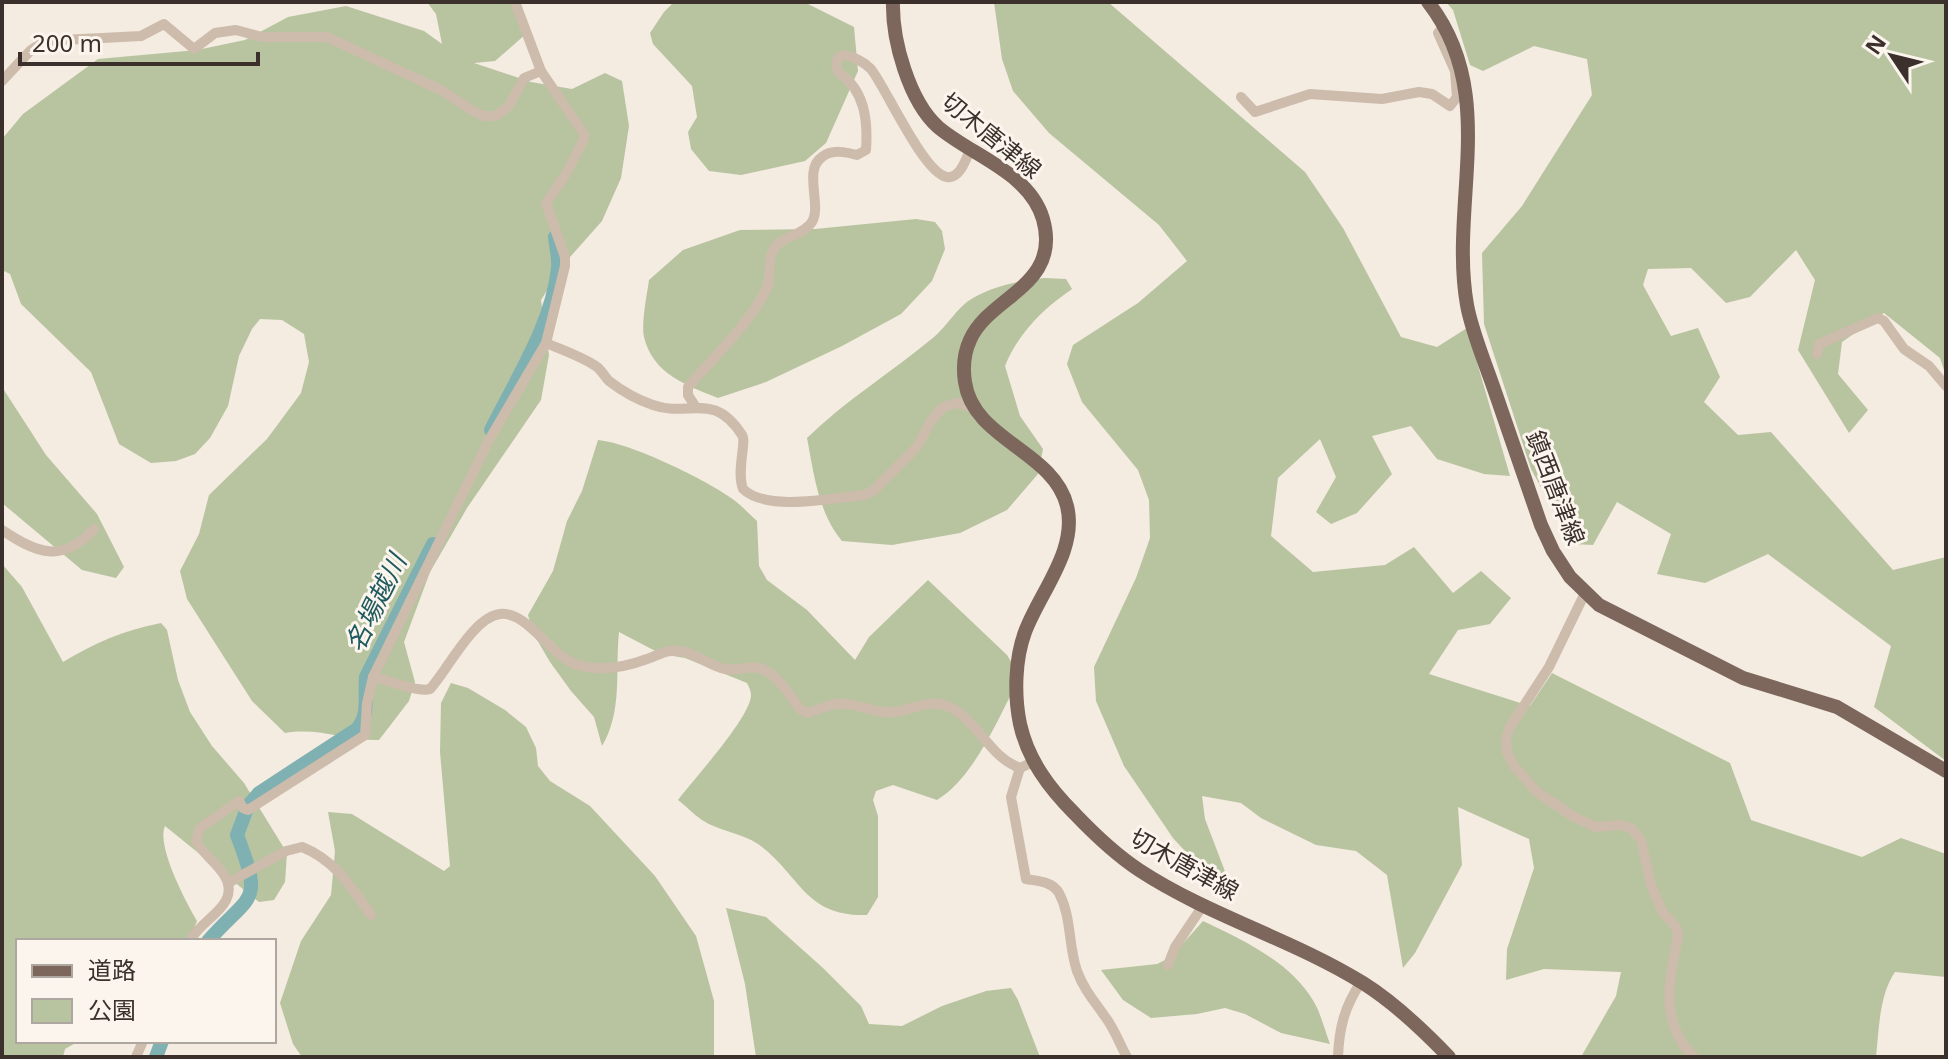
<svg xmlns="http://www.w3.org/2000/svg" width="1948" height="1059" viewBox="0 0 1948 1059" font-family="'Noto Sans','Noto Sans JP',sans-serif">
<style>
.green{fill:#b8c4a0}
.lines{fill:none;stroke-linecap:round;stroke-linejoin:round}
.river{stroke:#7fb0b2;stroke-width:14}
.minor{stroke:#cdbbac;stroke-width:10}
.major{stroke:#7d675c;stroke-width:14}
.labels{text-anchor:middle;stroke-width:6;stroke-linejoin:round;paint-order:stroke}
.street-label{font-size:24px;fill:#3b302b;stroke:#fbf5ee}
.water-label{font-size:26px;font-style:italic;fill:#1f5a5e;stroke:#fbf5ee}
</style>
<rect width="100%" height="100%" fill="#f4ebe1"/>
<!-- green -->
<g class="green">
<path d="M427,2H513L527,33L495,61L474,63L531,82L572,89L605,73L622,81L629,126L621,178L602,221L563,265L541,300L549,355L541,400L467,508L430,572L404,642L415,682L409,701L379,740C345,741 320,727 285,733L252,701L187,599L180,571L199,534L209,495L267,439L301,393L309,362L304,334L282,320L260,319L252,329L239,356L228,406L210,438L195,454L176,461L151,463L119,444L91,372L21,304L10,274L2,270V139L23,114L98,59L197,50L245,40L288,17L346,6L424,31L442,44L436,14Z"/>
<polygon points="674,2 804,2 854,27 858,71 826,143 805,161 741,175 709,171 691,149 688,132 697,117 692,86 653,44 650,33 664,12"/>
<path d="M994,2H1108L1305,172L1343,228L1401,337L1437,347L1467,328L1510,476L1484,474L1437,459L1411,426L1372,436L1392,474L1357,513L1331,524L1316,512L1336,477L1320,439L1278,478L1271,536L1313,572L1385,565L1414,547L1453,593L1481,571L1511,598L1490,624L1458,630L1429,674L1530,706L1552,673L1730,763L1751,820L1862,857L1901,838L1946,854V977L1895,972C1879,995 1879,1030 1876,1057H1581L1616,996L1621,972L1544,969L1506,980L1507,949L1534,868L1529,839L1458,807L1462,865L1415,953L1403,968L1387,875L1356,851L1316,845L1261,818L1241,803L1202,796L1205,819L1226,874L1221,882L1205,873L1173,838L1124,766L1096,701L1094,667L1136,578L1150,538L1149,500L1138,470L1082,402L1067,364L1073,345L1138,303L1187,261L1159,225L1049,133L1013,91L1002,59Z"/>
<polygon points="1446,2 1946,2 1946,376 1940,358 1884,313 1842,342 1838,374 1868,410 1849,433 1798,350 1815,280 1796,250 1750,297 1726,303 1691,268 1648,269 1643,285 1671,336 1698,328 1720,377 1704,402 1738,435 1771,432 1893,570 1946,557 1946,761 1874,707 1891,646 1768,554 1705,583 1657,574 1671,534 1617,502 1593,545 1572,544 1531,469 1484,324 1482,253 1522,206 1592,95 1587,59 1534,46 1483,71 1470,65 1453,10"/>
<path d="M916,219L935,222L942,231L945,249L932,281L901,314L842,346L766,382L718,398C686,385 653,374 644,337C641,324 647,294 649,280L683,250L740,230L815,229Z"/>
<path d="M1044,278L1066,279L1072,289C1043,309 1019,332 1005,366L1020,416L1043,449L1038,474L1007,510L960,533L892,545L842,541C818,512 814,474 807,438C846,400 892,372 934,337C947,326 958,306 973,298C996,285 1019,281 1044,278Z"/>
<polygon points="2,387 46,455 97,514 124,567 116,578 82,570 2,503"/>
<path d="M598,440C631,443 707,480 734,500C742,506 749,514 757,521L759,566L767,580L807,610L855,660L869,637L928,580L1007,655L1020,677C999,716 975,777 937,800L893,785L876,791L873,800L878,816V897L867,915C804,917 800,874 758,844C742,833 718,831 702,820C693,814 686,806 678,800C693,780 751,717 751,695C751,691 749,687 747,683L685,658L661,654L619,632C615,671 623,711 602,746L594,717L571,691L550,662L533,633L528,615L553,571L567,521L582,491Z"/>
<path d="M2,564L22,587L63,662C94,643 124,630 161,623L167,630L178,680L190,712L212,746L244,783L287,853L285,882L274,900L259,902L165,826C156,846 186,902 197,921L189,940L18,941V1041H79L65,1049L63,1057H2Z"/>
<polygon points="451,683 468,688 505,710 526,727 536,748 538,766 550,781 590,806 655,876 696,936 714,1001 714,1057 302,1057 293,1044 280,1003 301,941 331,895 335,851 328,812 352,814 444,871 450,866 440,752 441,703"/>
<polygon points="726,908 766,917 823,968 861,1006 869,1024 902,1026 942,1006 986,991 1011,988 1018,1000 1040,1057 756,1057 745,984"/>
<path d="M1203,921C1243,940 1291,962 1314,1002C1321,1014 1325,1031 1330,1044L1281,1033L1245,1014L1225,1008L1197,1014L1151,1018L1123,1000L1101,970L1157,964L1171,957Z"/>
</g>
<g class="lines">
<!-- river -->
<g class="river">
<path d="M491,430C516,379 552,325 558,268C559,258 556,247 555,237"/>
<path d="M208,941C251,892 264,906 237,835L248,806L259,793L357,729C370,714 364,696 366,677L433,544"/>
<polyline points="156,1057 162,1041"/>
</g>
<!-- minor -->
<g class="minor">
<polyline points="515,2 541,71"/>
<path d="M2,81L31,50L44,41L141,36L164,24L194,49L215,33L236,30L262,37H327L441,90L473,111L484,116H496L509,106L524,78L541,71L584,134V139L566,174L546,203L565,257V266L546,343L489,440L373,677L367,703L365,735L248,810L243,808L239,801L200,828L196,841C203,854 216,862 224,875C243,905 200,919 190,941"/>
<polyline points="1241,97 1255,112 1310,94 1382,99 1419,92 1432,94 1450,106 1457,97 1455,71 1438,33 1445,25"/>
<path d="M546,343C562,350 583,357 597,367C602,371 605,377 609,381C622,391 638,400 653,405C689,418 713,390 742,435C747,442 736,470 743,489C767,512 833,498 865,495L873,491L916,448L931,421L942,408L955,403L974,407"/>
<polyline points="1817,354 1819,344 1878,318 1884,321 1904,349 1929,366 1946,386"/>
<path d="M695,406L688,395V387C715,356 746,327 765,292C773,278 766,264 773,250C781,236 803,236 812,222C822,205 803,170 822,157C832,149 846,152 857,155L866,150C868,120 865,90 838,72L836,65L838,58L843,55C853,56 864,62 871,69C886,88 924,174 947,177C960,179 966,159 970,150"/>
<path d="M2,530C36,553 62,564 94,529"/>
<path d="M1585,593L1549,667L1510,727L1506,739L1507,752L1514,766L1537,792L1574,817L1596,827L1621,825L1631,828L1641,840L1651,885L1662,911L1676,927L1678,935C1670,978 1658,1023 1694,1057"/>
<path d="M373,677C388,680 418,693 430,689C447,671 473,617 500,614C527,611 550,655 575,664C599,672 623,668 647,659C654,657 662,652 670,651C688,648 705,663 721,668C738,674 753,661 768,672C781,680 791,697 800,709L807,713C817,711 826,705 837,704C852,702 870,711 885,712C910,715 929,692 957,711C981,728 992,758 1020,768L1033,762"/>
<path d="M1020,768L1011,797L1026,879C1037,881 1052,881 1059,893C1072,918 1068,945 1077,971C1084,990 1095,1002 1106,1018C1115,1030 1120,1045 1127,1057"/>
<path d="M228,883L286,851L302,847C335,860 351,887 371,915"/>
<polyline points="1168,965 1175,947 1204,904"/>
<polyline points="136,1057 143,1041"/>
<path d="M1338,1057C1339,1027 1345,1006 1361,982"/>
</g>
<!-- major -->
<g class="major">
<path d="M893,2C892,40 909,101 938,127C972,156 1029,172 1043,219C1062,286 989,296 970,340C964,353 963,369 965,382C973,440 1054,451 1067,506C1078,550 1040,592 1025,632C1015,659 1014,695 1020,724C1028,760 1049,788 1075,814C1095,835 1115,854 1139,870C1209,916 1292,939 1363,983C1395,1003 1423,1030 1449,1057"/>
<path d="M1428,2C1500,94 1449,203 1467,305C1472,332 1484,360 1493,386C1509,433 1525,479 1541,525L1553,551L1570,577L1599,605L1743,678L1837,707L1946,771"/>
</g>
</g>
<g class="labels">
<!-- street labels -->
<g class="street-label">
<text transform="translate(991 136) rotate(39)" y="8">切木唐津線</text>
<text transform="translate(1555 488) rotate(69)" y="8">鎮西唐津線</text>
<text transform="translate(1184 865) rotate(29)" y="8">切木唐津線</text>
</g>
<!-- water labels -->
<g class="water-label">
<text transform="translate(376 603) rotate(-64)" y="9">名場越川</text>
</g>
</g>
<!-- border -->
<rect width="1948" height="1059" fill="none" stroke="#3b302b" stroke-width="8"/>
<!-- legend -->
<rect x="16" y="939" width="260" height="104" fill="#fbf5ee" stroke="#aea6a0" stroke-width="2"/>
<rect x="32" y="965" width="40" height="12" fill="#7d675c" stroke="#aea6a0" stroke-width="2"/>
<text x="88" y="979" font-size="24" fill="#3b302b">道路</text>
<rect x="32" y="999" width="40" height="24" fill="#b8c4a0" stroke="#aea6a0" stroke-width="2"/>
<text x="88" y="1019" font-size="24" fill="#3b302b">公園</text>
<!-- north arrow -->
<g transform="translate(1892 56) rotate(305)" stroke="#fbf5ee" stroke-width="6" paint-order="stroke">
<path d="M0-6L14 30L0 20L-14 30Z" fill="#3b302b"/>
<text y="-12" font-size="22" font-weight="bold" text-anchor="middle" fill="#3b302b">N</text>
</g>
<!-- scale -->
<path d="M20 52v12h238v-12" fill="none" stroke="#3b302b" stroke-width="4"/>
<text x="32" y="52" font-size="24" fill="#3b302b" stroke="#fbf5ee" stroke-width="6" paint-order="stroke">200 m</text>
</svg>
